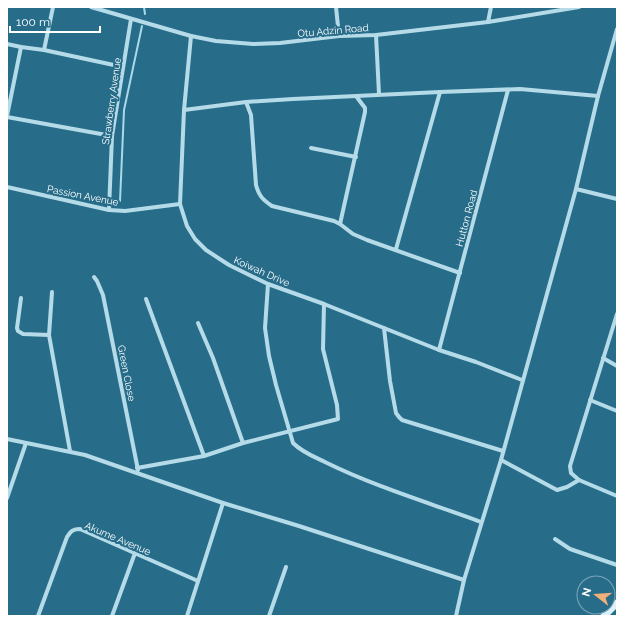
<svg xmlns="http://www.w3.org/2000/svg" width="624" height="623" viewBox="0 0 624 623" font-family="Raleway,sans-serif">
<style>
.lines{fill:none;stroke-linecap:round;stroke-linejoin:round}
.stream{stroke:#a9d9ea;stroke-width:2}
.street{stroke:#b5dbe9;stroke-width:4}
.secondary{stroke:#dff1f8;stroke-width:7}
.labels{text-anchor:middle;stroke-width:4;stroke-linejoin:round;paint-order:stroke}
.street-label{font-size:10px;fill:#fff;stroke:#276d8a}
</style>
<rect width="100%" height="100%" fill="#276d8a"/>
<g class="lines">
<!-- stream -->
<g class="stream">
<polyline points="144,7 145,14"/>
<polyline points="120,201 124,110 142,26"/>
</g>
<!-- street -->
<g class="street">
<polyline points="91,7 191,36 216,41 253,44 280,43 339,36 376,35 488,22 579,7"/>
<polyline points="336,7 339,36"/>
<polyline points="488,22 491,7"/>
<polyline points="376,35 379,94"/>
<polyline points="191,36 184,110 180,204 187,226 195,239 206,250 229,265 268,284 324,304 439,350 476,362 522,380"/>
<polyline points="7,44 21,47 44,50 123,67"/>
<polyline points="44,50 53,7"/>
<path d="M246,102L251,115L256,185C259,196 263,200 272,206L334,221L340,224L353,234L367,240L460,273"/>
<polyline points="184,110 246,102 293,99 440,92 520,89 598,96"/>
<polyline points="7,116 21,47"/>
<polyline points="7,117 112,136"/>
<polyline points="311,148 356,157"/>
<polyline points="7,187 109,210 125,211 180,204"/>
<polyline points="576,189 617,199"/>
<polyline points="109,210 112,136 131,19"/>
<polyline points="340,224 365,112 365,108 356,96"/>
<polyline points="396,249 440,92"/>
<polyline points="94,277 97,281 103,295 138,470"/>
<path d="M268,284L265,328L269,356L276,385L293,443C303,453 315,457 327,463C376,487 430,503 481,522"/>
<polyline points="21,298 17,328 18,331 23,334 49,335 70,451"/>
<polyline points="146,299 204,456"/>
<polyline points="617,314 570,466 571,473 579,480 617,496"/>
<polyline points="198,323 213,358 243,443"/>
<polyline points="384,328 390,381 396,413 399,417 402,420 503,451"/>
<polyline points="49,335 52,292"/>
<polyline points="439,350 508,90"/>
<polyline points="603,358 617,366"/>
<polyline points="590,400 617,411"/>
<polyline points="7,439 85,455 223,503 299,526 464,580"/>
<polyline points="501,460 557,490 567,487 579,480"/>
<polyline points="137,468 204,456 243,443 338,419 337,405 323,349 324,304"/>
<polyline points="7,498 26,443"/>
<polyline points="555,539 570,549 617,565"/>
<path d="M38,616L67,537C71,531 73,529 80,529L198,581"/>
<polyline points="112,616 135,553"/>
<polyline points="187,616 223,503"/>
<polyline points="269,616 286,567"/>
<polyline points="456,616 464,580 501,460 576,189 598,96 617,29"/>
</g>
<!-- secondary -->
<polyline class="secondary" points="604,616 617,603"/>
</g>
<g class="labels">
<!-- street labels -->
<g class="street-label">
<text transform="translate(333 30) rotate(-5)" y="4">Otu Adzin Road</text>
<text transform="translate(111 101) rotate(-82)" y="4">Strawberry Avenue</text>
<text transform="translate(83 195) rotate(11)" y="4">Passion Avenue</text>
<text transform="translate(466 218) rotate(-75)" y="4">Hutton Road</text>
<text transform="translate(262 271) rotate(24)" y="4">Koiwah Drive</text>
<text transform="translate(127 373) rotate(79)" y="4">Green Close</text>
<text transform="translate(118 538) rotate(23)" y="4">Akume Avenue</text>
</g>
</g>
<!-- border -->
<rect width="624" height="623" fill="none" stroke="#ffffff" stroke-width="16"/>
<!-- north arrow -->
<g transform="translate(596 595) rotate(287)"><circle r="19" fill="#276d8a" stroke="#7da7b9"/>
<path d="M0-3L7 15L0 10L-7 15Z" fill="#f2af7a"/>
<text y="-6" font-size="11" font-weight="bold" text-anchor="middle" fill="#ffffff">N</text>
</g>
<!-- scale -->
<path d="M10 26v6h90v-6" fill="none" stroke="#ffffff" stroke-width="2"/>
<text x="16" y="26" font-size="12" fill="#ffffff" stroke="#276d8a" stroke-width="3" paint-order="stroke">100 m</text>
</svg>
